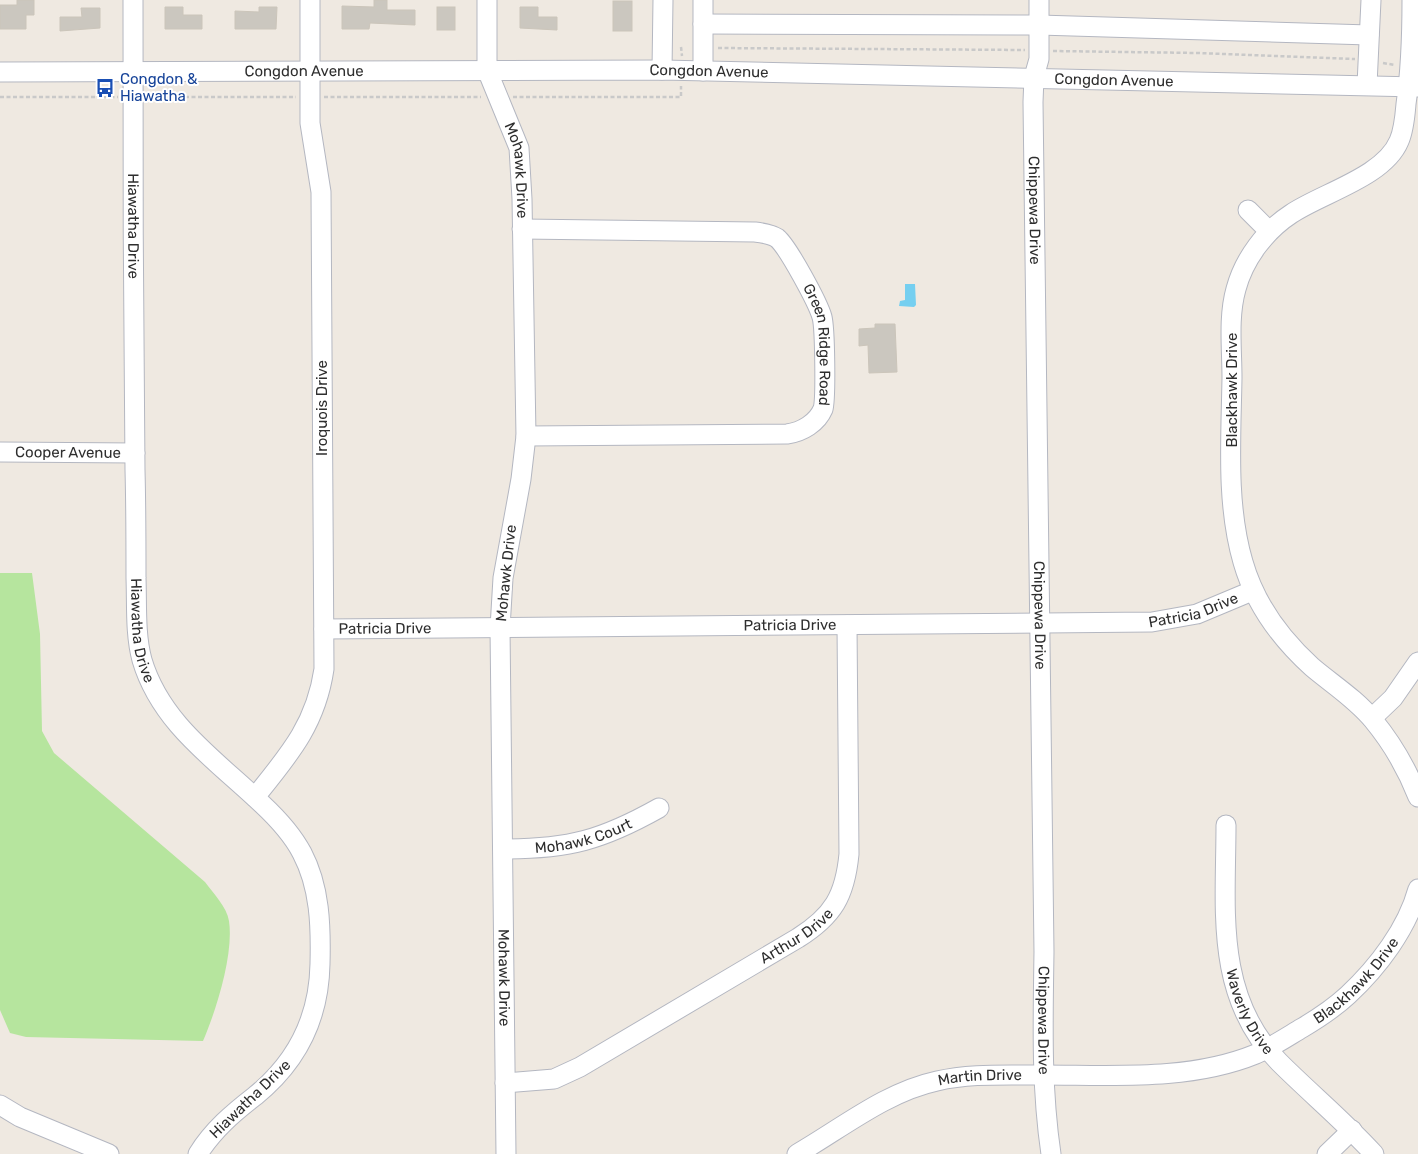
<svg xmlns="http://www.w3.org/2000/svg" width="1418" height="1154" viewBox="0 0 1418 1154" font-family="Rubik,sans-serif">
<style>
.green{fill:#b6e59e}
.water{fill:#75cff0}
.building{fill:#cbc7bf;stroke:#cbc5ba}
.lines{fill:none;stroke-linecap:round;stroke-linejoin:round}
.minor-casing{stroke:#b4b7c1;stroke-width:21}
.path{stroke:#c9c9c9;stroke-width:2.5;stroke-dasharray:4 2.5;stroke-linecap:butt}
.minor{stroke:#fff;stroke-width:19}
.labels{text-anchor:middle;stroke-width:4;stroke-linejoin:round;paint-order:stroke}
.street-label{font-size:15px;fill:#2e2e2e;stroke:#fff}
.transit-label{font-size:15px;fill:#164399;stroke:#fff;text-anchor:start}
</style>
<rect width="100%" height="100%" fill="#efe9e1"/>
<!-- green -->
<path class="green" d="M0,573H32L40,634L42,731L54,753L205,882C213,893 227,907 229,921C234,954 216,1011 203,1041L26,1037L10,1033L0,1010Z"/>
<!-- water -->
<polygon class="water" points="905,284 915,284 916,305 914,307 899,306 900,301 905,300"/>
<!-- building -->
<g class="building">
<polygon points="17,0 34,0 34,15 26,15 26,29 0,29 0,5 17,5"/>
<polygon points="374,0 387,0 387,10 415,10 415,25 370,23 369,29 342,29 342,6 374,7"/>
<rect x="613" y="1" width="19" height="30"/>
<polygon points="165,7 183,7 183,15 202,15 202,29 165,29"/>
<polygon points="259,7 277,7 276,29 235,29 235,11 259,12"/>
<rect x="437" y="7" width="18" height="23"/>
<polygon points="520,7 538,7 538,17 557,17 557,30 520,28"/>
<polygon points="81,8 100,8 100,28 60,31 60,17 82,17"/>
<polygon points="875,324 895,324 897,372 869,373 868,345 859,346 859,329 875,328"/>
</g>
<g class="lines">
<!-- minor casing -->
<g class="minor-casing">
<g id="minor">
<path id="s1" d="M133,0C133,157 133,313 135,470C136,506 136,542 136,578C137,605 135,634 142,660C161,724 216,760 262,804C277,818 292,834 302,853C320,887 321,926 320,964C319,1018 297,1062 255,1096C233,1113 213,1130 198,1154"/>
<path id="s2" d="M487,0V70L519,148L522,199L526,436L521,479L503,578L500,628L506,1154"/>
<path id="s3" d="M1039,0V59L1034,77L1033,102L1044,952C1043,1020 1041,1087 1051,1154"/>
<path d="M1412,0C1412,35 1411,69 1406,104C1405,116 1404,130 1399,141C1384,177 1322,193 1291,214C1265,231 1244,259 1236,289C1228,317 1232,349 1232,378C1231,439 1226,504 1243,562C1255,604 1280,638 1312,667C1332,684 1356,699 1373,720C1392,743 1407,769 1418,797"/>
<polyline points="703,24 1039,25 1369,35"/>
<polyline points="662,70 663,0"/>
<polyline points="703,71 703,0"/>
<path id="s4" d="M0,72L662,70L1418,87"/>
<polyline points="1367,85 1371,0"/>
<polyline points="1248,210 1269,231"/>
<path id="s5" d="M522,229L755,232C763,233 771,234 777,238C788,247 818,303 822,317C825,328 826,399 823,409C817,423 802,432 787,434L526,436"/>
<path id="s6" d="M0,452L135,453"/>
<path id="s7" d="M324,629L1152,622L1197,614L1252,591"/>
<polyline points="1372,718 1393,698 1418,662"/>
<path d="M255,797C289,755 316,724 324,669L321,192L310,123V0"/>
<path id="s8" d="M1226,825C1226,909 1214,996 1279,1062C1310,1093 1344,1121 1374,1154"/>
<path id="s9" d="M503,849C569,849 602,840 659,808"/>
<path id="s10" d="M505,1083L554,1079L580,1067L798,938C833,916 845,896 849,854L847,625"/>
<polyline points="0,1105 20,1117 109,1154"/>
<path id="s11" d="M797,1154C842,1128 886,1092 937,1081C967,1074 997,1075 1028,1075C1103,1074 1185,1083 1256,1054C1272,1047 1287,1037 1302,1028C1319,1018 1334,1008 1348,995C1378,967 1407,929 1418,889"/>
<polyline points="1327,1154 1352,1130"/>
</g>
</g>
<!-- path -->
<g class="path">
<polyline points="681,47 682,56"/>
<polyline points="718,48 1025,50"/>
<polyline points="1053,51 1197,53 1355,59"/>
<polyline points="1383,63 1395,65"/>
<polyline points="0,97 118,97"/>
<polyline points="146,97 296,97"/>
<polyline points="324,97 481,97"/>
<polyline points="513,97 681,97 681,86"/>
</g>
<!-- minor -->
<use href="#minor" class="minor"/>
</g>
<!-- icons -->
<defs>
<g id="bus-bare" transform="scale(1.5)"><path d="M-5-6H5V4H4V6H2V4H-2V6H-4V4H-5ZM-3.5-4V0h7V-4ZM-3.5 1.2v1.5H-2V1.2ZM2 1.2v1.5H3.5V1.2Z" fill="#1a4fb4" stroke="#fff" stroke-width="2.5" paint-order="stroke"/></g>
</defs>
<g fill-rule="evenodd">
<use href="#bus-bare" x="105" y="88"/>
</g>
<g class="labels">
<!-- street labels -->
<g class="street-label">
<text dy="5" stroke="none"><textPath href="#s4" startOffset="304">Congdon Avenue</textPath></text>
<text dy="5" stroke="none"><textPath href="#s4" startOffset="709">Congdon Avenue</textPath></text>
<text dy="5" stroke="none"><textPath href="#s4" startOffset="1114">Congdon Avenue</textPath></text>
<text dy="5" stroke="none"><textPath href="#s2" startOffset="176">Mohawk Drive</textPath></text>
<text dy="5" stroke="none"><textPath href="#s3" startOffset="211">Chippewa Drive</textPath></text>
<text dy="5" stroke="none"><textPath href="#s1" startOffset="226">Hiawatha Drive</textPath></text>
<text dy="5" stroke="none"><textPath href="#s5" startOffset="374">Green Ridge Road</textPath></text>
<text transform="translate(1232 390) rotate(-90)" y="5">Blackhawk Drive</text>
<text transform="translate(322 408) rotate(-90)" y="5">Iroquois Drive</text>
<text dy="5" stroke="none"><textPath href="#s6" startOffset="68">Cooper Avenue</textPath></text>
<text transform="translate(506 573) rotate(-84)" y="5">Mohawk Drive</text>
<text dy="5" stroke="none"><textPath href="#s7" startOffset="871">Patricia Drive</textPath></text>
<text dy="5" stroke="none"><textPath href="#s3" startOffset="616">Chippewa Drive</textPath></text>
<text dy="5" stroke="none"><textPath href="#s7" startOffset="466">Patricia Drive</textPath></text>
<text dy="5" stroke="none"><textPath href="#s7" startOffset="61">Patricia Drive</textPath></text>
<text dy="5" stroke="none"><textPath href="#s1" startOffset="631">Hiawatha Drive</textPath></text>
<text dy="5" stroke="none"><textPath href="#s9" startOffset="82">Mohawk Court</textPath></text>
<text dy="5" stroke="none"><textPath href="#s10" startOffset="331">Arthur Drive</textPath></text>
<text dy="5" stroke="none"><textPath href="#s2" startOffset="986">Mohawk Drive</textPath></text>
<text dy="5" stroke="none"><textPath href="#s11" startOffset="606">Blackhawk Drive</textPath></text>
<text dy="5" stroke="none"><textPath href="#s8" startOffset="191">Waverly Drive</textPath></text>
<text dy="5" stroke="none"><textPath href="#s3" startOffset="1021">Chippewa Drive</textPath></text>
<text dy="5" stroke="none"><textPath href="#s11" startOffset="202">Martin Drive</textPath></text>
<text transform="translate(250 1099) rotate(-44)" y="5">Hiawatha Drive</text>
</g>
<!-- transit labels -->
<g class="transit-label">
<text x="120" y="84">Congdon &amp;<tspan x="120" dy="17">Hiawatha</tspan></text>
</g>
</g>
</svg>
